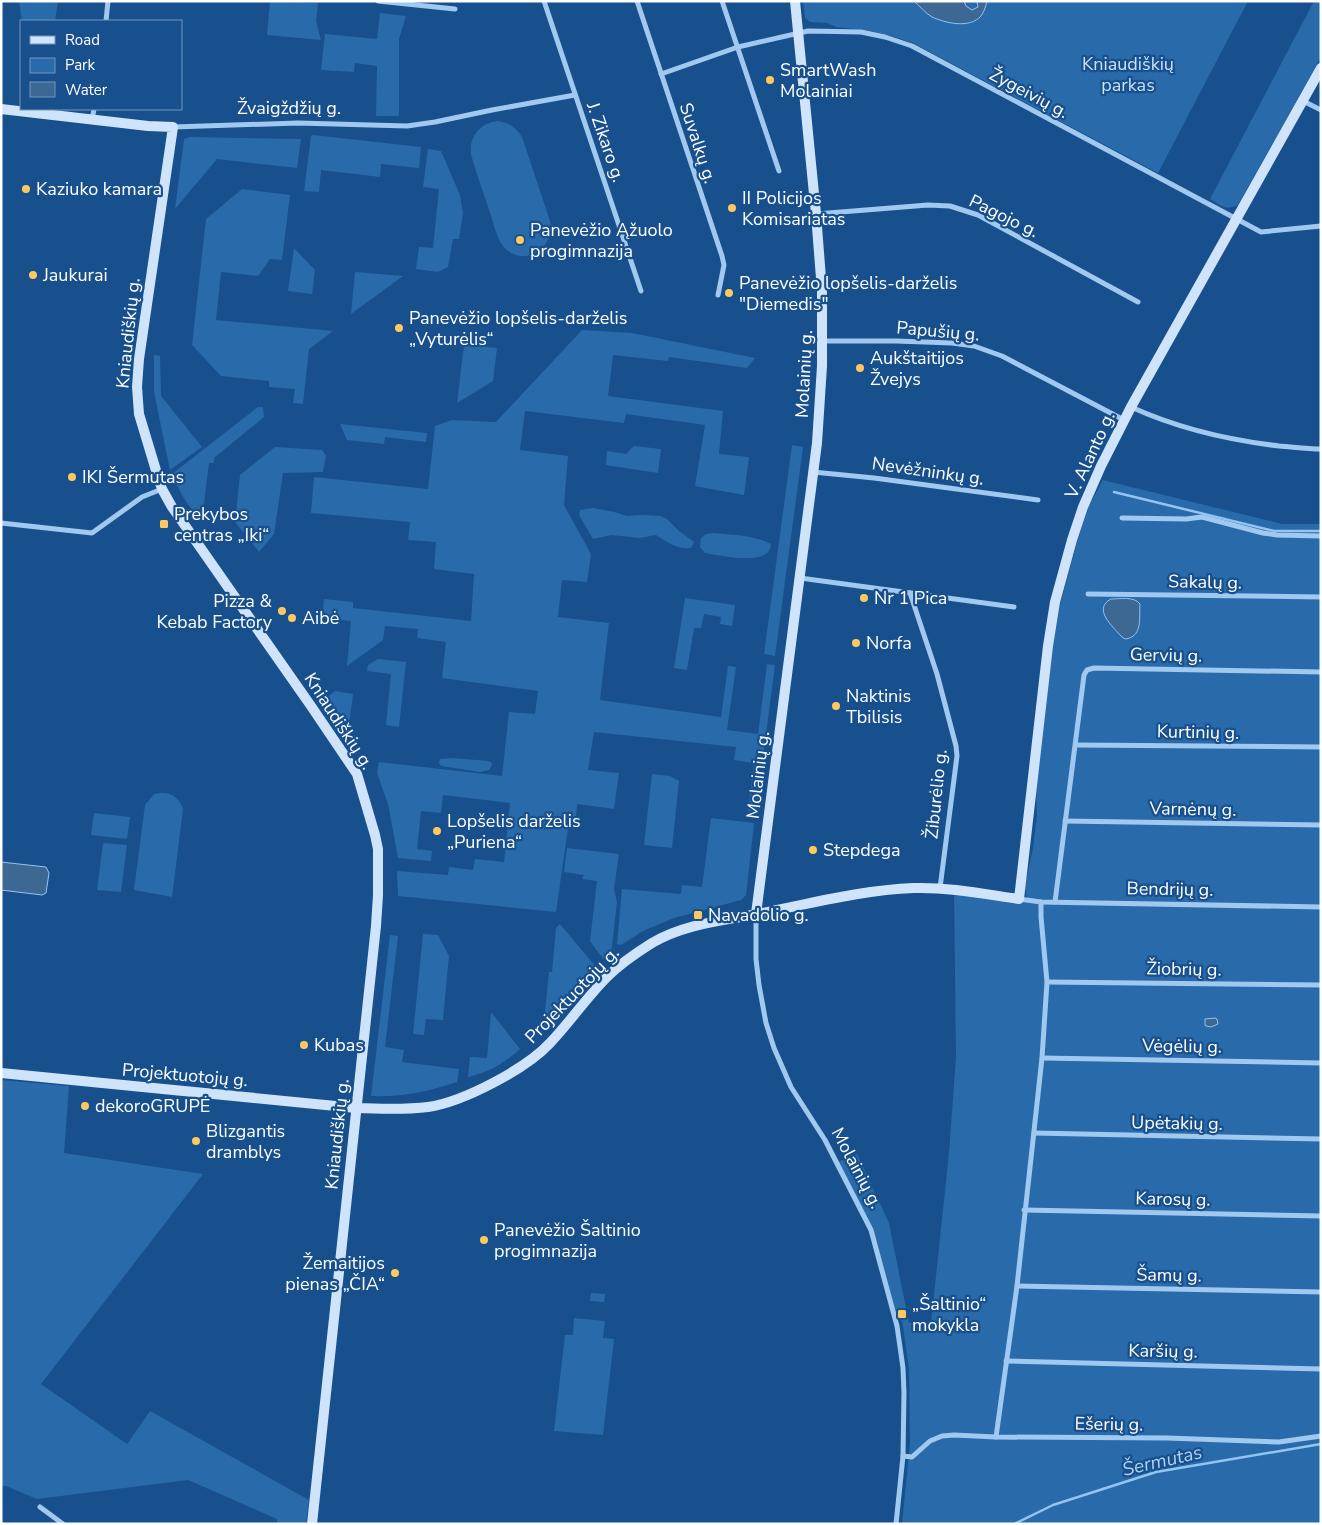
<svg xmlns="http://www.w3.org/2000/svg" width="1322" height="1525" viewBox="0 0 1322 1525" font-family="'Nunito Sans',sans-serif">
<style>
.green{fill:#296aab}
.water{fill:#3e6894;stroke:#93c4f2}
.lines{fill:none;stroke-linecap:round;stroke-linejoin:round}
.stream{stroke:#93c4f2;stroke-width:2.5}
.street{stroke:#a1c8ef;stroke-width:5}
.secondary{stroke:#cfe4fa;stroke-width:10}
.poi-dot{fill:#ffc95f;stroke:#17508c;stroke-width:2}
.labels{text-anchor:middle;stroke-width:4.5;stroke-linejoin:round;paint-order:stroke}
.park-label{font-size:18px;fill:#c7e1fb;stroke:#17508c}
.poi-label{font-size:18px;fill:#fff;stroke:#17508c;text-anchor:start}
.street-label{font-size:18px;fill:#fff;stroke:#17508c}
.water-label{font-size:19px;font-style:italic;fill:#add2f6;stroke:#17508c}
</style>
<rect width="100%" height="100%" fill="#17508c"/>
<!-- green -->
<g class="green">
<polygon points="19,1 58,1 55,21 22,21"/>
<polygon points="270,1 318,3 316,21 321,40 267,35"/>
<polygon points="803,1 1248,1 1158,173 913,43 892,36 871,31 836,27 827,23 810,22 805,18"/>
<path d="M1314,1H1321V57L1238,205C1224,211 1221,205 1210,199Z"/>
<polygon points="380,13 406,16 399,39 399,116 376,116 377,66 355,63 354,72 321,70 325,34 377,39"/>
<path d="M498,121C509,123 516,127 522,137L550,221C556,249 522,269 503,246C496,237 494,224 490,213C484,193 476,174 471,154C469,136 480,123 498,121Z"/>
<polygon points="313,135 421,147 419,168 381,164 380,177 321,170 319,192 304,191 311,136"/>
<polygon points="190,137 301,139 297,168 217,159 175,209 184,139"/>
<polygon points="428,149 441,151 460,195 463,213 459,239 453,239 448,267 438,272 416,269 419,247 433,248 439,189 423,187"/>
<polygon points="242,189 290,195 282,260 270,259 258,276 221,272 216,320 333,331 309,349 303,404 293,403 295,389 269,387 269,381 221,376 192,345 206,219"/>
<polygon points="294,248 315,270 312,294 288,291"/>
<polygon points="355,272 403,276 351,314"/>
<polygon points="582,330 632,333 755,358 747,368 669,357 668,361 613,355 608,396 723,411 719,454 749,457 744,495 695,486 705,425 626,414 624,423 525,411 520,450 568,456 564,505 591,554 587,582 562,580 558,617 609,623 600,700 721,717 728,666 736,667 727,730 758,734 767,664 775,665 756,812 748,811 754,763 734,760 736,747 594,732 588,770 619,773 614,809 577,804 575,829 568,828 556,912 398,896 397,871 448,875 449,867 473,870 475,859 504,862 510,803 443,795 441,813 421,811 417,849 432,851 431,861 398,858 388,804 377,773 379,762 502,776 509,712 535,714 538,691 442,678 446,642 417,638 418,629 385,626 383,640 347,666 351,621 322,618 324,599 353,602 353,608 471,621 474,574 434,569 436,542 408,540 410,522 311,513 314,477 428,489 435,426 452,420 496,422"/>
<polygon points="464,345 497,348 493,381 457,403"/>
<polygon points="154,355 160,356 161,396 202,447 170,470 154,392"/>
<path d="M258,407H263L264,417L214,458V463H209L203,511L208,512L205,518L200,521C189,506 178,491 172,474Z"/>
<polygon points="340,424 427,433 426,442 385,437 384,444 347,440"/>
<polygon points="792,445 803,447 775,656 764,654"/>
<polygon points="634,446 661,449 658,473 606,465 607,451 626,454"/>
<polygon points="275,447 322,450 326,456 323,472 283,473 274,534 259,552 235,522 240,475"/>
<polygon points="1103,480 1282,524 1321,524 1321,1524 902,1524 910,1443 909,1369 903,1326 900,1314 895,1314 871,1230 838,1162 857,1154 889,1223 909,1323 931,1323 949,1153 956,1057 954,890 1027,900 1025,885 1033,848 1037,815 1036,791 1053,643 1060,605 1078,539 1089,506"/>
<path d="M593,508L614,512L627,516L642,515L661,516L668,520L679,531L694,542L691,548C678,550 667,542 656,535L640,538L611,535L593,539L579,515L580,510Z"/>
<path d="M713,533C732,535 754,535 771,544C770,568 720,555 705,553L700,547L701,538L706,534Z"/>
<polygon points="685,598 735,605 732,626 720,624 721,617 704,614 701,628 694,628 687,670 674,668"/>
<polygon points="378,659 406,662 399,727 386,725 391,674 367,671 368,665"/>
<polygon points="335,691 353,694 349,725 342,724 324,700"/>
<polygon points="452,758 489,761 492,763 492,765 489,770 480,772 441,766 439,763 440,759"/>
<polygon points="652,774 670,776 679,781 672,848 644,845"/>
<path d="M161,793C172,792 180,799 183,809L172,897L134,890L145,805L154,794Z"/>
<polygon points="94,813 130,817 127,839 91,835"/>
<polygon points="711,818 754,823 746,895 741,900 674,918 643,931 621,945 617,944 622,889 681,894 682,885 702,887"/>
<polygon points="103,843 127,845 121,892 97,890"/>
<polygon points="567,848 619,854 614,889 617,902 611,955 604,960 590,941 597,881 582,879 584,875 564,872"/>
<polygon points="560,924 596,967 543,1030 549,972 552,972 556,928"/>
<polygon points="423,934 438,935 449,956 443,1020 426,1019 424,1035 413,1034"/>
<path d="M390,935L398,936L385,1047L404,1050L402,1062L459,1069L457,1082C426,1092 404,1097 371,1096Z"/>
<path d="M491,1012L520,1049C503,1064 490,1072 468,1077L470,1057L487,1058Z"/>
<polygon points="1,1080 69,1086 64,1153 203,1174 41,1384 127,1444 150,1411 309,1500 306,1524 277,1524 277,1519 188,1480 37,1499 6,1486 1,1486"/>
<polygon points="591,1293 605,1294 604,1302 590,1301"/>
<polygon points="574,1318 605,1321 603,1338 614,1339 603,1435 554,1431 565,1335 573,1335"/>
</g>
<!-- water -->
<g class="water">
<path d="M914,1H964L966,6L972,10L978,7L977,1H987C986,6 984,12 981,16C970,29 945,23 932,17C925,13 920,6 914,1Z"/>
<path d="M1111,599C1120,599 1134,596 1140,604C1139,618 1143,637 1125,639L1122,637C1113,627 1092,609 1111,599Z"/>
<polygon points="1,862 46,867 49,873 46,893 42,895 1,890"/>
<polygon points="1215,1018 1217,1019 1218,1024 1211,1027 1206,1026 1205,1025 1205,1019"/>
</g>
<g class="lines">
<!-- stream -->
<g class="stream">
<polyline points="1114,492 1274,531 1321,531"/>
<polyline points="1014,1524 1053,1505 1156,1472 1321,1444"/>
</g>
<!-- street -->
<g class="street">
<polyline points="378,1 455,9"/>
<polyline points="544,1 641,291"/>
<polyline points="637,1 722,256 724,265 718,295"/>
<polyline points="722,1 779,171"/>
<polyline points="106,21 108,1"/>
<polyline points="661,74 738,47 808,31 861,32 885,37 912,46 1261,232 1321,226"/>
<polyline points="1303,101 1321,110"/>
<polyline points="92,120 94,109"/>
<polyline points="173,127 298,123 407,126 435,122 492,110 575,95"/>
<polyline points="816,214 928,205 950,206 978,215 1138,302"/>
<polyline points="823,341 896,341 952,343 974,346 1002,356 1124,420"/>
<path d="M1131,407C1177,428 1228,440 1279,446C1293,447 1307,449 1321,449"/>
<polyline points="813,472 874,478 1038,500"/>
<polyline points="1122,518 1186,519 1202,517 1263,533 1277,535 1321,536"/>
<polyline points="1,523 92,533 142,497 162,489"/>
<polyline points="800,578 1014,607"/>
<polyline points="910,593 937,674 956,746 957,756 940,888"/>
<polyline points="1088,594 1321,597"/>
<polyline points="1076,745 1321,747"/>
<polyline points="1065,821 1321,825"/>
<polyline points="1019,899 1041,902 1321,907"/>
<polyline points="1055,902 1084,675 1087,670 1094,668 1321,672"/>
<polyline points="756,914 756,959 759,985 766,1023 774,1048 791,1087 825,1140 871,1230 897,1326 903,1368 904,1393 903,1456 896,1524"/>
<polyline points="1047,982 1321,985"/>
<polyline points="1042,1058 1321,1063"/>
<polyline points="1034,1133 1321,1139"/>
<polyline points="1024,1210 1321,1216"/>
<polyline points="1017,1286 1321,1292"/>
<polyline points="1006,1361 1321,1369"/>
<polyline points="996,1437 1017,1286 1042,1058 1047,982 1041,917 1041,902"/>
<polyline points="903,1456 912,1457 930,1441 942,1436 954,1435 996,1437 1167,1438 1279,1442 1321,1436"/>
<polyline points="40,1507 63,1524"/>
</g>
<!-- secondary -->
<g class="secondary">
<polyline points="1,109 148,126 173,127 139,359 137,387 139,414 158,477 162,489 172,507 311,706 357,774 375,835 378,849 378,895 376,926 312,1524"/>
<polyline points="756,914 817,443 822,366 822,291 816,214 795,1"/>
<path d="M1,1073L356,1108C380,1109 404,1110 428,1107C463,1102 526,1069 550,1043C570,1022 587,997 607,977C620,964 636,953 652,943C684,924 721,921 757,914C809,904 861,890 914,888C949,887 984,894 1019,899L1048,646L1055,602L1072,540L1083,507L1101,466L1131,407L1321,68"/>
</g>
</g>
<!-- markers -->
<g class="poi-dot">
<circle cx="770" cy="80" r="5"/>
<circle cx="26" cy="189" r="5"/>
<circle cx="732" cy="208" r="5"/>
<circle cx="520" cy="240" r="5"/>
<circle cx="33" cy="275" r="5"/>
<circle cx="729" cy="293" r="5"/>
<circle cx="399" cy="328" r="5"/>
<circle cx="860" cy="368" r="5"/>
<circle cx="72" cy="477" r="5"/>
<rect x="159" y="519" width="10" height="10" rx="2.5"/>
<circle cx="864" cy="598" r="5"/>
<circle cx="282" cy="611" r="5"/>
<circle cx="292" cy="618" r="5"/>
<circle cx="856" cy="643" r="5"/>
<circle cx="836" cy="706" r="5"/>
<circle cx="437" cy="831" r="5"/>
<circle cx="813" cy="850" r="5"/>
<rect x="693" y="910" width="10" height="10" rx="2.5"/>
<circle cx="304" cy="1045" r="5"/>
<circle cx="85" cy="1106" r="5"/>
<circle cx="196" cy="1141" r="5"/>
<circle cx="484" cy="1240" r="5"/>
<circle cx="395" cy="1273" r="5"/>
<rect x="897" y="1309" width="10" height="10" rx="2.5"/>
</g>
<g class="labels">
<!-- park labels -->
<g class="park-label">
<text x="1128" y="70">Kniaudiškių<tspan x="1128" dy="21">parkas</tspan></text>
</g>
<!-- poi labels -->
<g class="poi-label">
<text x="780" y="76">SmartWash<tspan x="780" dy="21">Molainiai</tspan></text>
<text x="36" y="195">Kaziuko kamara</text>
<text x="742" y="204">II Policijos<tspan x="742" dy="21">Komisariatas</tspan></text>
<text x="530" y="236">Panevėžio Ąžuolo<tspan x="530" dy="21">progimnazija</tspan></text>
<text x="43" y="281">Jaukurai</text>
<text x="739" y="289">Panevėžio lopšelis-darželis<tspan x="739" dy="21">"Diemedis"</tspan></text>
<text x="409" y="324">Panevėžio lopšelis-darželis<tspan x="409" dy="21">„Vyturėlis“</tspan></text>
<text x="870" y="364">Aukštaitijos<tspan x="870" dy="21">Žvejys</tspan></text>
<text x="82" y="483">IKI Šermutas</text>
<text x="174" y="520">Prekybos<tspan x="174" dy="21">centras „Iki“</tspan></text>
<text x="874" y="604">Nr 1 Pica</text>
<text x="272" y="607" text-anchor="end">Pizza &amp;<tspan x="272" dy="21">Kebab Factory</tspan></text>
<text x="302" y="624">Aibė</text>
<text x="866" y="649">Norfa</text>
<text x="846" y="702">Naktinis<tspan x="846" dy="21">Tbilisis</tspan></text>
<text x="447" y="827">Lopšelis darželis<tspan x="447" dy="21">„Puriena“</tspan></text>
<text x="823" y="856">Stepdega</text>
<text x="708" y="921">Navadolio g.</text>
<text x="314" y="1051">Kubas</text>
<text x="95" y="1112">dekoroGRUPĖ</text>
<text x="206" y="1137">Blizgantis<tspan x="206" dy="21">dramblys</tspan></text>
<text x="494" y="1236">Panevėžio Šaltinio<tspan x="494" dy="21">progimnazija</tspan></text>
<text x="385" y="1269" text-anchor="end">Žemaitijos<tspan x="385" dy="21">pienas „ČIA“</tspan></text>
<text x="912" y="1310">„Šaltinio“<tspan x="912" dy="21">mokykla</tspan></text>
</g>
<!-- street labels -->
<g class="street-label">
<text transform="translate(1029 93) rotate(28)" y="6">Žygeivių g.</text>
<text x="289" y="114">Žvaigždžių g.</text>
<text transform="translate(606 142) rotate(71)" y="6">J. Zikaro g.</text>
<text transform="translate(698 143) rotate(72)" y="6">Suvalkų g.</text>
<text transform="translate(1004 216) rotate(26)" y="6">Pagojo g.</text>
<text transform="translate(938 331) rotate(5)" y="6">Papušių g.</text>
<text transform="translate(128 333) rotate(-84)" y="6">Kniaudiškių g.</text>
<text transform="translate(804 374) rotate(-87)" y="6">Molainių g.</text>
<text transform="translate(1090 455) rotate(-65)" y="6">V. Alanto g.</text>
<text transform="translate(928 471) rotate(8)" y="6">Nevėžninkų g.</text>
<text transform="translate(1205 582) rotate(1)" y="6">Sakalų g.</text>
<text transform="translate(1166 655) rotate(1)" y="6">Gervių g.</text>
<text transform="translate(339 721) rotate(57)" y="6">Kniaudiškių g.</text>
<text transform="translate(1198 732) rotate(1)" y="6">Kurtinių g.</text>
<text transform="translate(758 775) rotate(-83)" y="6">Molainių g.</text>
<text transform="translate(936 794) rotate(-84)" y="6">Žiburėlio g.</text>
<text transform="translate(1193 809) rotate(1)" y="6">Varnėnų g.</text>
<text transform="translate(1170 889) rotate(1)" y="6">Bendrijų g.</text>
<text transform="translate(1184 969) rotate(1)" y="6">Žiobrių g.</text>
<text transform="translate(572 995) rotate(-46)" y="6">Projektuotojų g.</text>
<text transform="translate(1182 1046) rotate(1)" y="6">Vėgėlių g.</text>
<text transform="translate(185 1075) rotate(5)" y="6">Projektuotojų g.</text>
<text transform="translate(1177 1123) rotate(1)" y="6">Upėtakių g.</text>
<text transform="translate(337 1134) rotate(-84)" y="6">Kniaudiškių g.</text>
<text transform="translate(857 1168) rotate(62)" y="6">Molainių g.</text>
<text transform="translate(1173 1199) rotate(1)" y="6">Karosų g.</text>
<text transform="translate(1169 1275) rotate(1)" y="6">Šamų g.</text>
<text transform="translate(1163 1351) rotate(1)" y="6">Karšių g.</text>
<text transform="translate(1109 1424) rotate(1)" y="6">Ešerių g.</text>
</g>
<!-- water labels -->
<g class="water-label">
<text transform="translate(1162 1460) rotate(-13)" y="7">Šermutas</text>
</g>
</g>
<!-- border -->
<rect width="1322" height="1525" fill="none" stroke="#ffffff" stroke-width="5"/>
<!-- legend -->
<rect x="20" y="20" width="162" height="90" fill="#17508c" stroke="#7496ba"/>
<rect x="30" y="36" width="25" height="8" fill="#cfe4fa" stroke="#7496ba"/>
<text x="65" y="45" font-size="15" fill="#ffffff">Road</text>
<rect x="30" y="58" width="25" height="15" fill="#296aab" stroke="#7496ba"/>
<text x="65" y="70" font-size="15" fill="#ffffff">Park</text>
<rect x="30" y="82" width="25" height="15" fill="#3e6894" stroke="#7496ba"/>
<text x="65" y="95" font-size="15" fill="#ffffff">Water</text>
</svg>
